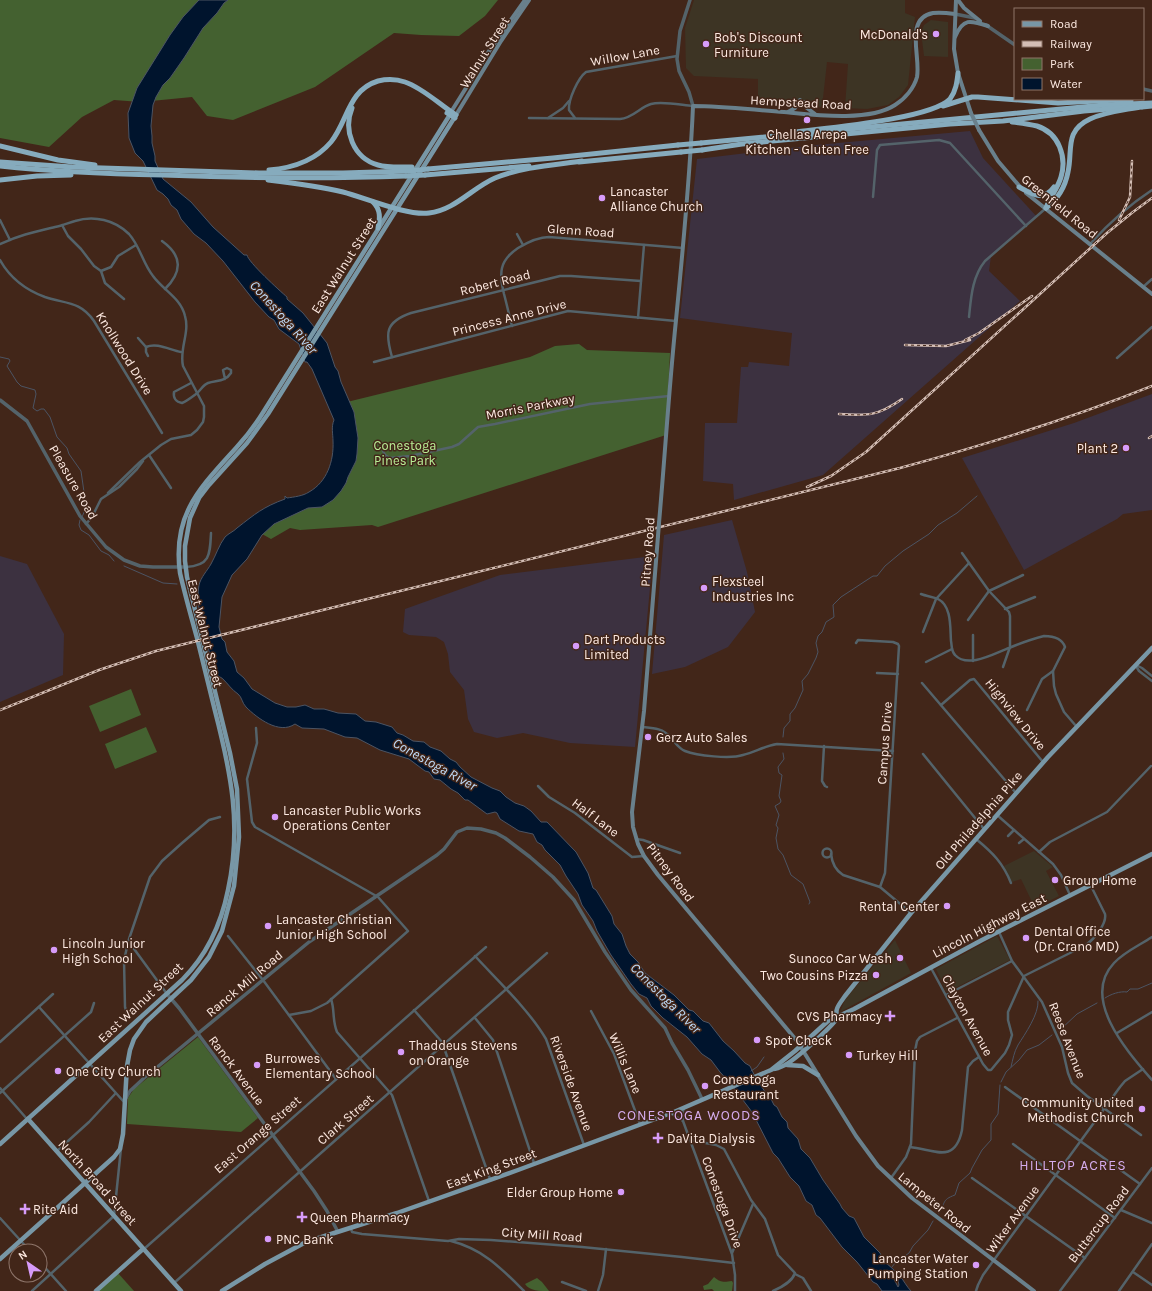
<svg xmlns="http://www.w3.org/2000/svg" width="1152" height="1291" viewBox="0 0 1152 1291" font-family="Karla,sans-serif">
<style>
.commercial{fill:#3d3424}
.industrial{fill:#3c3140}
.green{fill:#446130}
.water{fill:#00142d;stroke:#4c5463}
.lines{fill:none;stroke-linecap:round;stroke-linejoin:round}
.stream{stroke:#4c5463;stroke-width:1}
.minor{stroke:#54636a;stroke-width:2.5}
.tertiary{stroke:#54636a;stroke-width:3.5}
.secondary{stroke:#69808c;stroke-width:4}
.primary{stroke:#7897a6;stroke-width:4.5}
.motorway{stroke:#86abbd;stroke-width:5}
.rail-casing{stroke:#d4beb5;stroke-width:2.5}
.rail{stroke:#422619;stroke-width:1;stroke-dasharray:3;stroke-linecap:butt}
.secondary-bridge{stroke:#69808c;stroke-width:4}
.motorway-bridge{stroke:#86abbd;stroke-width:5}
.poi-dot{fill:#d79bf9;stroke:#422619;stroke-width:1.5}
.labels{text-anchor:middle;stroke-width:3;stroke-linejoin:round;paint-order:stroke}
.poi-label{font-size:13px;fill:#fde9e1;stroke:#422619;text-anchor:start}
.street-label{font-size:13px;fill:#fde9e1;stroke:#422619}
.park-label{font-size:13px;fill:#b9ef96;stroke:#422619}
.water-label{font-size:14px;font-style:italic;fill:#bfdcfa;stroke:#422619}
.neighbourhood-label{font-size:14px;letter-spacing:1px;fill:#d5aced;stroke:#422619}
</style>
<rect width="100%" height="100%" fill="#422619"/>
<!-- commercial -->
<g class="commercial">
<polygon points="694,0 905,0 905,13 915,17 908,85 899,97 888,105 867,109 845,108 848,64 827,62 822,107 758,101 758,79 694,76 686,68 685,28"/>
<polygon points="931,20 948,22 948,57 924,56 921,32 924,25"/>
<polygon points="1034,851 1053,867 1046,871 1059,896 1035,908 1021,879 1012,882 1004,866"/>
<polygon points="997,936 1010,960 947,992 936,969"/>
<polygon points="895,940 911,973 840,1012 845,1000"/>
</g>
<!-- industrial -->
<g class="industrial">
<polygon points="970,131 983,158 1037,217 991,256 989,271 1020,301 823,475 734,500 733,484 703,481 705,423 737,423 741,367 748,367 749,362 789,366 792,333 680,318 697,159 816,145"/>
<polygon points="1152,394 1152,510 1123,514 1117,519 1024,570 962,458 1074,423"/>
<polygon points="732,520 747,572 755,612 728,647 685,667 652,674 664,535"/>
<polygon points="0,556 27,564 64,634 63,675 0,702"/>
<polygon points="653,556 635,747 570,743 523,733 497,738 474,732 468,719 464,690 450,672 448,654 444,642 436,637 409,635 403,632 405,609 500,575"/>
</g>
<!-- green -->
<g class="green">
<polygon points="0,0 498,0 485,16 459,36 421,35 394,33 315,87 233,120 207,116 192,97 141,102 114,100 82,117 49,147 0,138"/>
<polygon points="579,344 587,350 670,353 666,435 378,527 372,525 300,530 290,528 271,539 253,529 336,476 347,402 530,357 555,346"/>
<polygon points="131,689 141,715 100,732 89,706"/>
<polygon points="146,727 157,752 115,769 105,744"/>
<polygon points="198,1037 258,1118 241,1132 127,1124 128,1098 134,1089"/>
<polygon points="117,1272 134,1291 96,1291"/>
<path d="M714,1277C721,1283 724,1282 732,1281L733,1283L732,1291H714L712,1289L704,1290L703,1286L708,1284Z"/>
<path d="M537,1278L542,1282L549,1291C540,1291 529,1291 525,1284Z"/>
</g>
<!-- water -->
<path class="water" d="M199,0H228L224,3L217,13L203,28L184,58L170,78L163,85L156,97L153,105L151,126L152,136V143L155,156V161L163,179L191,202L213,227L244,255H247C248,262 280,291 287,297V299L303,313L327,343L335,367L338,371L341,382L354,412L358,438L357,454L356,461L348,477L346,483L341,491L333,500L322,507L308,508L274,524L262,535L247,559L232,575L222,597L219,627L222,639L225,642L227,652L234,661L237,672L244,678L252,689L275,703L287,707H296L305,705L314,709H324L338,713L356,714L365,721L376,722L392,727L397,733L403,735L413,741L424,742L430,747L441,751L450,759L456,762L460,767L471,777L492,788L500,791L506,797L515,803L524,806L531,811L541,822H547L576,852L588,873L593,888L596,890L612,916L614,924L622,934L626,946L630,954L638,962L645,973L674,995L689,1010L693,1011L703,1021L709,1023L723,1041L734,1051L745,1063L750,1066L757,1081L760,1084L767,1095L770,1097L774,1105L777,1107L782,1117L787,1122L788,1128L798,1139L801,1149L810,1158L823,1180L840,1204L842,1208L849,1216L854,1218L864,1237L880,1253L884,1261L894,1270L893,1277L898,1287L899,1285L898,1280L900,1276C904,1281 907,1287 911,1291H882L877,1284L873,1282L857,1262L842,1247L820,1218L816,1215L812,1205L806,1201L799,1186L790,1177L778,1158L773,1153L752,1112L730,1083L720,1072L711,1060L702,1054L687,1037L663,1018L651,1006L647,998L639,994L631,984L611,955L597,931L593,921L582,905L578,894L566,876L560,865L545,850L542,845L537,842L533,834L519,831L500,819L497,813L495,812L487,814L468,800H465L458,793L451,789L440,780L434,779L429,772L425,771L409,759L380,750L357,738L345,737L324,729L302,728L295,724C279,735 257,718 246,707C242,703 242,697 238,694C232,690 228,684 223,679C222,678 220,677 218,676C213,671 208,646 206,639C201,622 196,601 199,585C201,577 207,571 211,564C216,555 219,545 225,537C229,533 233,532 237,528C255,514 263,507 285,499V496L287,498C294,497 303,496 309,492C327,482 334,461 333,441C333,434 331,427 334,420L312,369L307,362H305L299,344L279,329L274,320L269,317L255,302L223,261L206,243L194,234L181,219L177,210L171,205L168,199L163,194L157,190L143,161L135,153L129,138L128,113L137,88L170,35L183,17Z"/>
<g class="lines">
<!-- stream -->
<g class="stream">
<polyline points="0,357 9,359 10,361 7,366 17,382 21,386 35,390 36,394 33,408 37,411 41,409 44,409 50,417 57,437 67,448 69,454 81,471 85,499 85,510 82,517"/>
<polyline points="80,520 79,525 81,530 89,535 101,551 109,555 114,561"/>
<polyline points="124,566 163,583 177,584"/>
<polyline points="193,591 198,594"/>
<polyline points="783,737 784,728 790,721 790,714 795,708 803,690 802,681 808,674 816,658 818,652 816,643 818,636 822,632 826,622 834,617 833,605 841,597 873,576 877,576 885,566 903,551 929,534 938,525 957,513 977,496"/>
<polyline points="783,753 784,759 778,767 779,773 782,775 779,796 781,801 780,803 775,806 779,815 776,825 778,828 776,838 778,849 783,855 791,875 803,884 810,902 809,904"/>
<path d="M1105,998C1111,994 1120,991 1127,992L1130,989H1138L1152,983"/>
<polyline points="1059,1031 1077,1014 1097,1003"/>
<path d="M1011,1067C1013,1059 1014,1052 1018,1045C1025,1034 1039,1014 1038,1001"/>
<polyline points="751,1071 757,1067 764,1057"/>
<polyline points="1001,1082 1006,1072 1019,1060 1027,1050 1039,1045 1052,1035"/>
<path d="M939,1213C946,1203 941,1200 955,1195L959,1183L970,1173L972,1168L982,1150L991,1140V1124L998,1114L1000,1085"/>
<polyline points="892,1267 895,1263 909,1253 913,1246 928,1230 933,1221"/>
</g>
<!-- minor -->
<g class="minor">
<path d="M529,118L620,119C633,118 640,107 651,104C662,101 681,105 693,106"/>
<polyline points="548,118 563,108 569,101"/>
<path d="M575,118L569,110C568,100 578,78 586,72L677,56"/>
<polyline points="873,197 877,150 880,145 939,140 950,143 1026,226"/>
<polyline points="0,220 10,240"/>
<polyline points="62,225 68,236 81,249 94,266 101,271 105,283 124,299"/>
<polyline points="517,234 523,245"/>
<path d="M162,241C183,256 182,272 165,289"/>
<path d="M0,244C20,235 34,232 55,227C62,226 68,223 75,221C94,215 115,220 129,234C140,246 143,264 153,276C163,290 181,298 185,316C190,333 179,349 183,366L204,406V417L203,422L197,430L191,435L171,439L161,445L140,462L108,493"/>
<path d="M1090,244C1108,224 1129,205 1152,190"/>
<path d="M0,260C10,278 26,290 45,297C66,304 80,301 94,321L162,433"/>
<polyline points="101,271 111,267 118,256 136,245"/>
<polyline points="1143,287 1152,279"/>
<path d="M969,317C971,298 972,277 985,261L1045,209"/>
<polyline points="638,318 644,245"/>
<path d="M512,326C509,315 507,305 504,294C499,273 499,261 518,248C528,242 538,237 549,237L683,248"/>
<path d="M138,338L146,347C157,342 170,350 181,352"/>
<polyline points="146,347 146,352 148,356"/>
<path d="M392,357C385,333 385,322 411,313L560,276H571L641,281"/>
<polyline points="1117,358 1152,327"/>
<polyline points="374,362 568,311 676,321"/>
<path d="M191,383L174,392C173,398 176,402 182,403C187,401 192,397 196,394C200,391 203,385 208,383C217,380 225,382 231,373V370L227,368L223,370L225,379"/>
<polyline points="383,451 385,455 390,458 410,456 452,447 459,444 478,427 495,424 590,404 669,396"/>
<polyline points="149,455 171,488"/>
<polyline points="86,524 92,517 101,499 119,487 137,469 143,461"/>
<polyline points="962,553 989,591 1009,612 1010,616 1010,647 1003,667"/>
<path d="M186,567C210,566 210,555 211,533"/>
<path d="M921,594C926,596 933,597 938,599C952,606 950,628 951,641C952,646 951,651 955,655C968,669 995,653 1009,648C1021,643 1032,639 1044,636C1053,636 1062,638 1065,647L1053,671L1054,686L1056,694L1064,712L1076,726"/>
<polyline points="1005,609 1035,597"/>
<polyline points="968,620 989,591 1023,575"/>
<polyline points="923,632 936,599 969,563"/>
<polyline points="973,635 973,661"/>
<polyline points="856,643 858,640 893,642 898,644 899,646 885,873 880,887 911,913"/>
<polyline points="926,662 952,649"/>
<polyline points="1136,665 1142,668 1152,676"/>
<polyline points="1136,666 1139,671 1152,681"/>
<polyline points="877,673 898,674"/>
<polyline points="922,683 1016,793"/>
<polyline points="941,705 970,680 974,679 1043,762"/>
<polyline points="1027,710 1042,679 1053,671"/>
<path d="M642,727C652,728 663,728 670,737C675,742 678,748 685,751C697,756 731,759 743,755C755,752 765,746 777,744L893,751"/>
<polyline points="256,728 257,743 247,779 252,822 255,827 378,897 408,931 327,1003 311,1011 289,1015"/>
<polyline points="824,746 822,781 825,786 827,787"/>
<polyline points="923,754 984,829"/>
<polyline points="538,786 549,797 575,813 632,857 644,856"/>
<polyline points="997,815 1053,864 1061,875 1070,895"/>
<polyline points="1008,836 1014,830"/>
<polyline points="636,839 643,840 680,853"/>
<path d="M976,839C993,853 1003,863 1011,883"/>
<polyline points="1019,843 1024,839"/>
<circle cx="827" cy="853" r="4.5"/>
<polyline points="1039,852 1050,842 1107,812 1151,766"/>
<path d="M831,854C832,863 835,870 843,875L880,887"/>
<polyline points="999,932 1012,961 1042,1002 1062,1047 1068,1073 1072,1083 1087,1096 1141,1135"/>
<polyline points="228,936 263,980 336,1079"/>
<path d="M1152,937C1140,945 1124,952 1114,963C1080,999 1128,1052 1152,1080"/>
<polyline points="129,942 167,994"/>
<path d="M475,956C498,981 529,1010 546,1039L584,1145"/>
<path d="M931,968L983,1064L988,1070H991L1005,1053L1009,1045L1012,1035L1008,1020V1012L1024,976L1086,945C1094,939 1107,924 1105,914L1091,886"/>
<polyline points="946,995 1012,961"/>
<path d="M331,999C335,1010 332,1020 337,1032L392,1095L429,1201"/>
<polyline points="39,1007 124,1102"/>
<polyline points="414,1010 442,1042 490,1179"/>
<polyline points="591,1011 614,1054 640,1124"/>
<polyline points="128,1016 125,1007 124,960 129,939 150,877 162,861 182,843 209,820 220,817"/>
<polyline points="475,1018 493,1040 534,1163"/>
<polyline points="1117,1033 1152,1012"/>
<polyline points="0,1042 53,994"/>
<polyline points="1005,1087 1140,1184"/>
<polyline points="0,1088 27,1119"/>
<polyline points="0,1093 91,1012 94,1003"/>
<polyline points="684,1108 682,1115 683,1121 732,1254 735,1275 735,1291"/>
<polyline points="672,1114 683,1121"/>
<path d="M690,1140L716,1145L724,1149L751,1200L765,1219L778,1255L795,1273C792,1282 782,1287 773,1291"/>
<polyline points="1013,1144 1115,1218"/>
<path d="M910,1147C935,1150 955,1164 962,1130L968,1067L973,1061L979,1057"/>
<polyline points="57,1151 89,1122 115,1094"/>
<polyline points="891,1178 906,1157 911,1144 915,1051 917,1041 920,1037 957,1018"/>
<polyline points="972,1178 1085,1258"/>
<polyline points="1121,1210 1152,1223"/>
<polyline points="0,1218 30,1251"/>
<polyline points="351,1228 352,1232 362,1234 448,1241 459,1239 491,1240 582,1247 682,1257 734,1263"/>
<path d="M451,1241C483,1249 501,1268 524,1291"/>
<polyline points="144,1249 486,947"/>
<polyline points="732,1253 753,1204"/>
<polyline points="40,1262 66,1291"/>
<polyline points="1133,1272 1152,1285"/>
<polyline points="795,1274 803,1278 811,1291"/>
<polyline points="562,1282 586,1291"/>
<polyline points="174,1283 547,953"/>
<polyline points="32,1291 114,1216 121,1148"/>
<polyline points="598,1291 603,1275 606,1249"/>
<polyline points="976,1291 978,1285 983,1275 1120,1087 1125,1081 1143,1069"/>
<polyline points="1060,1291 1152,1168"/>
<polyline points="1119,1291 1152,1244"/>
</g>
<!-- tertiary -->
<g class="tertiary">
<polyline points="690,0 680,31 677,59 679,71 689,92 693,106"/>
<polyline points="955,14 975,18"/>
<polyline points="986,25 1015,45"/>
<polyline points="1143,89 1152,91"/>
<polyline points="0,400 27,421 80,516 106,547 124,560 140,566 153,567 185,567"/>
<polyline points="167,994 179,1008 314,1191 327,1211 338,1232"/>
<polyline points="126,1098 130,1091 144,1078 309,942 437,855 444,849 457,832 467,828 481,829 496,833 505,838 530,857 553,877 574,900 605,952 631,990 665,1028 672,1043 688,1070 702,1099"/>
</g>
<!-- secondary -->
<g class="secondary">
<polyline points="956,0 954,49 958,73 971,113"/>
<polyline points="958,0 964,8 980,21"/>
<path d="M955,37C963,18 970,20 988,26"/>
<polyline points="804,102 807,108 815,114"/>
<polyline points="451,112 491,48 525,0"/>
<polyline points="788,112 795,108 800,100"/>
<polyline points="456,115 501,41 529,0"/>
<polyline points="979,130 998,161 1021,188"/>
<polyline points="1026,193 1152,294"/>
<path d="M659,523C665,455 669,388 676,320C683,249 690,178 693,106C724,106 754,110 784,112C815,115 869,122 895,105C905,99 914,88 917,77C921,57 904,18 933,13C940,12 948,13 955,14"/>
<polyline points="658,536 644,711 632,812 633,827 638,844 644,856 658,875 797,1041 856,1136 878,1166 912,1198 1034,1291"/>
</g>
<!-- primary -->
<g class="primary">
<path d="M838,1017C833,1010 841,1002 845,996L911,913L997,815L1048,757L1152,648"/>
<polyline points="787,1065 803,1066 818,1075"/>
<path d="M773,1069C777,1069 781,1067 785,1065C796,1059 831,1028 838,1017"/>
<polyline points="28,1119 181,1291"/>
<path d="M0,1144L182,980C207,955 221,925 228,890C242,826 231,773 215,711C209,687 203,662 197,638C191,616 185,595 180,573C172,514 200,488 236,448C247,436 256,424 264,411L451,113"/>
<polyline points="0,1259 114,1157 120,1149 123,1134 127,1066 130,1050 134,1039 146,1022 191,980 209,957 222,931 234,886 239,837 237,789 230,753 187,577 185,561 185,546 190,518 199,498 209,485 247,443 268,414 456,115"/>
<polyline points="96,1291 143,1249"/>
<polyline points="222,1291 265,1264 306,1242 397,1213 518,1170 674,1112 771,1070 795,1051 828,1021 854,1009 982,940 1152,854"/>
</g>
<!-- motorway -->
<g class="motorway">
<polyline points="943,106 972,97 978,97 1058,103 1117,100 1131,101"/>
<polyline points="1142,107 1152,106"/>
<path d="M352,108C343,130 353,158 378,165C388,168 401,167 412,167"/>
<polyline points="447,113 455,118"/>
<path d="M1012,122C1021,123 1029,124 1037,126C1059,133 1067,157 1061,177C1058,188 1050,197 1046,208"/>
<path d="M795,132C826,128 931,119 950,99C956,91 957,82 958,73"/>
<polyline points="701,143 1104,105 1152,103"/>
<polyline points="0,146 58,160 95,165"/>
<polyline points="702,150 742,144 950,124 1003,121 1084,111 1134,107"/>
<polyline points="0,162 72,167 259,173 343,173 409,171"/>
<polyline points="579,162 681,152"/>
<path d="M0,166C54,172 109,174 163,175C244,178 325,179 406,176"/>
<polyline points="428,169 553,158 678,145"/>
<path d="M269,170C293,168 315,161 331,142C348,121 348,90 378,81C387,79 396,79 405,82C423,88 440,105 456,115"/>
<polyline points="425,175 529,166"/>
<polyline points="0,180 37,176 71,175"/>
<path d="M268,180C293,183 318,186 343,192C366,198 407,216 429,213C455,210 472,188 495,178C522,167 553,165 582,161"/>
<path d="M1019,187C1032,194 1043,202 1054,187"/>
<path d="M373,202C381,210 380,218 378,228"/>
<path d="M1046,208C1058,199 1065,188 1068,172C1073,150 1064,131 1090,119C1107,111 1127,110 1145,106"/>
</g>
<!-- rail casing -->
<g class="rail-casing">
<g id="rail">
<polyline points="1119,220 1130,197 1132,161"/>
<polyline points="965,340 979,333 1032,296"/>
<polyline points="905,345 946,346 970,340"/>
<path d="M839,414C868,416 878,416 902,399"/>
<polyline points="1149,438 1152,436"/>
<polyline points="807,487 831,476 866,452 1107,233 1133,212 1152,198"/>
<path d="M0,710L99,670L156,651L900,468C985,445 1070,419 1152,386"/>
</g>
</g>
<!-- rail -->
<use href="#rail" class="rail"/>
<!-- secondary-bridge -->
<g class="secondary-bridge">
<polyline points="971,113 979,130"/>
<polyline points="658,536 659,523"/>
</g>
<!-- motorway-bridge -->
<g class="motorway-bridge">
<polyline points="678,145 701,143"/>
<polyline points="681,152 702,150"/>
<polyline points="409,171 428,169"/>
<polyline points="406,176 425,175"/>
</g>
</g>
<!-- markers -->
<g class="poi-dot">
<circle cx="936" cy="34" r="4"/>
<circle cx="706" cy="44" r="4"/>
<circle cx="807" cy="120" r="4"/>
<circle cx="602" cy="198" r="4"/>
<circle cx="1126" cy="448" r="4"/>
<circle cx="704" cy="588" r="4"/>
<circle cx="576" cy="646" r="4"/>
<circle cx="648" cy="737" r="4"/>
<circle cx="275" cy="817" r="4"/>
<circle cx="1055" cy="880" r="4"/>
<circle cx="947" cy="906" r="4"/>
<circle cx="268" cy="926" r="4"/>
<circle cx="1026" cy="938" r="4"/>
<circle cx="54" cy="950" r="4"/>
<circle cx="900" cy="958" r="4"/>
<circle cx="876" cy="975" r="4"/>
<path d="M888 1010h4v4h4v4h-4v4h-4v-4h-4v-4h4z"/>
<circle cx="757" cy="1040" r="4"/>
<circle cx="401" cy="1052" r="4"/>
<circle cx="849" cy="1055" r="4"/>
<circle cx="257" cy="1065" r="4"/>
<circle cx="58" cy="1071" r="4"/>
<circle cx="705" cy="1086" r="4"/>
<circle cx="1142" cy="1109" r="4"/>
<path d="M656 1132h4v4h4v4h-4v4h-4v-4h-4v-4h4z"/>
<circle cx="621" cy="1192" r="4"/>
<path d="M23 1203h4v4h4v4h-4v4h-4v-4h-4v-4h4z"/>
<path d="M300 1211h4v4h4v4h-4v4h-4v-4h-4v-4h4z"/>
<circle cx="268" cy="1239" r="4"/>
<circle cx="976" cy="1265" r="4"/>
</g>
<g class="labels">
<!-- poi labels -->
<g class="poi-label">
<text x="928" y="39" text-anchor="end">McDonald's</text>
<text x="714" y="42">Bob's Discount<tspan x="714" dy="15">Furniture</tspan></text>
<text x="807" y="139" text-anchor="middle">Chellas Arepa<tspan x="807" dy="15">Kitchen - Gluten Free</tspan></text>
<text x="610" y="196">Lancaster<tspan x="610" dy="15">Alliance Church</tspan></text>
<text x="1118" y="453" text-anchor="end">Plant 2</text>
<text x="712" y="586">Flexsteel<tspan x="712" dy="15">Industries Inc</tspan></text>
<text x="584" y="644">Dart Products<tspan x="584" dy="15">Limited</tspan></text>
<text x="656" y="742">Gerz Auto Sales</text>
<text x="283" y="815">Lancaster Public Works<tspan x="283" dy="15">Operations Center</tspan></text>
<text x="1063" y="885">Group Home</text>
<text x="939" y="911" text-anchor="end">Rental Center</text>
<text x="276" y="924">Lancaster Christian<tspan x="276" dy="15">Junior High School</tspan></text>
<text x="1034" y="936">Dental Office<tspan x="1034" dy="15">(Dr. Crano MD)</tspan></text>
<text x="62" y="948">Lincoln Junior<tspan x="62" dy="15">High School</tspan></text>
<text x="892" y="963" text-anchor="end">Sunoco Car Wash</text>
<text x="868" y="980" text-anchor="end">Two Cousins Pizza</text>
<text x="882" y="1021" text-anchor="end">CVS Pharmacy</text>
<text x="765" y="1045">Spot Check</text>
<text x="409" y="1050">Thaddeus Stevens<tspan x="409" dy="15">on Orange</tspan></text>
<text x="857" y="1060">Turkey Hill</text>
<text x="265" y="1063">Burrowes<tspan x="265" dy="15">Elementary School</tspan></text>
<text x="66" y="1076">One City Church</text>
<text x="713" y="1084">Conestoga<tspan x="713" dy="15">Restaurant</tspan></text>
<text x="1134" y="1107" text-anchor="end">Community United<tspan x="1134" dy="15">Methodist Church</tspan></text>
<text x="667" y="1143">DaVita Dialysis</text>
<text x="613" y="1197" text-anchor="end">Elder Group Home</text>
<text x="33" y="1214">Rite Aid</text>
<text x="310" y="1222">Queen Pharmacy</text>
<text x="276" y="1244">PNC Bank</text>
<text x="968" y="1263" text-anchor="end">Lancaster Water<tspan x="968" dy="15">Pumping Station</tspan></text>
</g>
<!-- street labels -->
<g class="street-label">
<text transform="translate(484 52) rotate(-58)" y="5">Walnut Street</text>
<text transform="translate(625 55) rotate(-10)" y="5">Willow Lane</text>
<text transform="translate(801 102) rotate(3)" y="5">Hempstead Road</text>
<text transform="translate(1060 206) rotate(39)" y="5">Greenfield Road</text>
<text transform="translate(581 230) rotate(4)" y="5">Glenn Road</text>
<text transform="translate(343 265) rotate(-58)" y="5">East Walnut Street</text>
<text transform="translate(495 282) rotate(-14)" y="5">Robert Road</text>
<text transform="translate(509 317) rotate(-14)" y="5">Princess Anne Drive</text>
<text transform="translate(125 353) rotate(58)" y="5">Knollwood Drive</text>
<text transform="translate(530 406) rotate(-11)" y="5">Morris Parkway</text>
<text transform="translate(74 482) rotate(60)" y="5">Pleasure Road</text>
<text transform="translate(647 552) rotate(-86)" y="5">Pitney Road</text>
<text transform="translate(206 633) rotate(76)" y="5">East Walnut Street</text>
<text transform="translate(1016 714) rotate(51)" y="5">Highview Drive</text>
<text transform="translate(884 743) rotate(-86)" y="5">Campus Drive</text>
<text transform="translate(596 817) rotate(37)" y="5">Half Lane</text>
<text transform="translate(978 820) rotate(-49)" y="5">Old Philadelphia Pike</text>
<text transform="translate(671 872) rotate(53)" y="5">Pitney Road</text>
<text transform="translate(989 925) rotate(-27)" y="5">Lincoln Highway East</text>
<text transform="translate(244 983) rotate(-40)" y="5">Ranck Mill Road</text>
<text transform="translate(140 1002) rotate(-43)" y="5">East Walnut Street</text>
<text transform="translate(968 1015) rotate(61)" y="5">Clayton Avenue</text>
<text transform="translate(1068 1040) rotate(69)" y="5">Reese Avenue</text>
<text transform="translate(626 1063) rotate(67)" y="5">Willis Lane</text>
<text transform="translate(237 1070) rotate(53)" y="5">Ranck Avenue</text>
<text transform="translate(572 1083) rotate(70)" y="5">Riverside Avenue</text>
<text transform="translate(345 1119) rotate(-41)" y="5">Clark Street</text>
<text transform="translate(257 1134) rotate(-41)" y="5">East Orange Street</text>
<text transform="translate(491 1168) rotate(-20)" y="5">East King Street</text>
<text transform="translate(98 1182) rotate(48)" y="5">North Broad Street</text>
<text transform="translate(723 1202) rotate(70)" y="5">Conestoga Drive</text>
<text transform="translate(935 1202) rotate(39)" y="5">Lampeter Road</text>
<text transform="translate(1012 1219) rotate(-54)" y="5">Wiker Avenue</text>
<text transform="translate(1098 1224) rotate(-53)" y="5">Buttercup Road</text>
<text transform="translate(542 1234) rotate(4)" y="5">City Mill Road</text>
</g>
<!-- park labels -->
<g class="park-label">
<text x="405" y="450">Conestoga<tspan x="405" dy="15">Pines Park</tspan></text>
</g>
<!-- water labels -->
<g class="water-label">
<text transform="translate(284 317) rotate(48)" y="5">Conestoga River</text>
<text transform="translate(435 764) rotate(29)" y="5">Conestoga River</text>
<text transform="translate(666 998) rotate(45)" y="5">Conestoga River</text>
</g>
<!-- neighbourhood labels -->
<g class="neighbourhood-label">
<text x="689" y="1120">CONESTOGA WOODS</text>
<text x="1073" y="1170">HILLTOP ACRES</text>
</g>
</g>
<!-- legend -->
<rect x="1014" y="8" width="130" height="92" fill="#422619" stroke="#8d7469"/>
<rect x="1022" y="21" width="20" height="6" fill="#7897a6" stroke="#8d7469"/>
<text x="1050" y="28" font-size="12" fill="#fde9e1">Road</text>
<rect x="1022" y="41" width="20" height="6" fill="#d4beb5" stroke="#8d7469"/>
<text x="1050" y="48" font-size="12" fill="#fde9e1">Railway</text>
<rect x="1022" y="58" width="20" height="12" fill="#446130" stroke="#8d7469"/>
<text x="1050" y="68" font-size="12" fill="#fde9e1">Park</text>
<rect x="1022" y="78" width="20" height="12" fill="#00142d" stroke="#8d7469"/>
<text x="1050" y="88" font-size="12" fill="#fde9e1">Water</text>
<!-- north arrow -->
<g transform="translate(28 1263) rotate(326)"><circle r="19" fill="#422619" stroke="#8d7469"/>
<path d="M0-3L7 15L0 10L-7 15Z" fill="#d79bf9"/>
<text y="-6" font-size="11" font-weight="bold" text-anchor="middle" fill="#fde9e1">N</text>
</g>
</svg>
